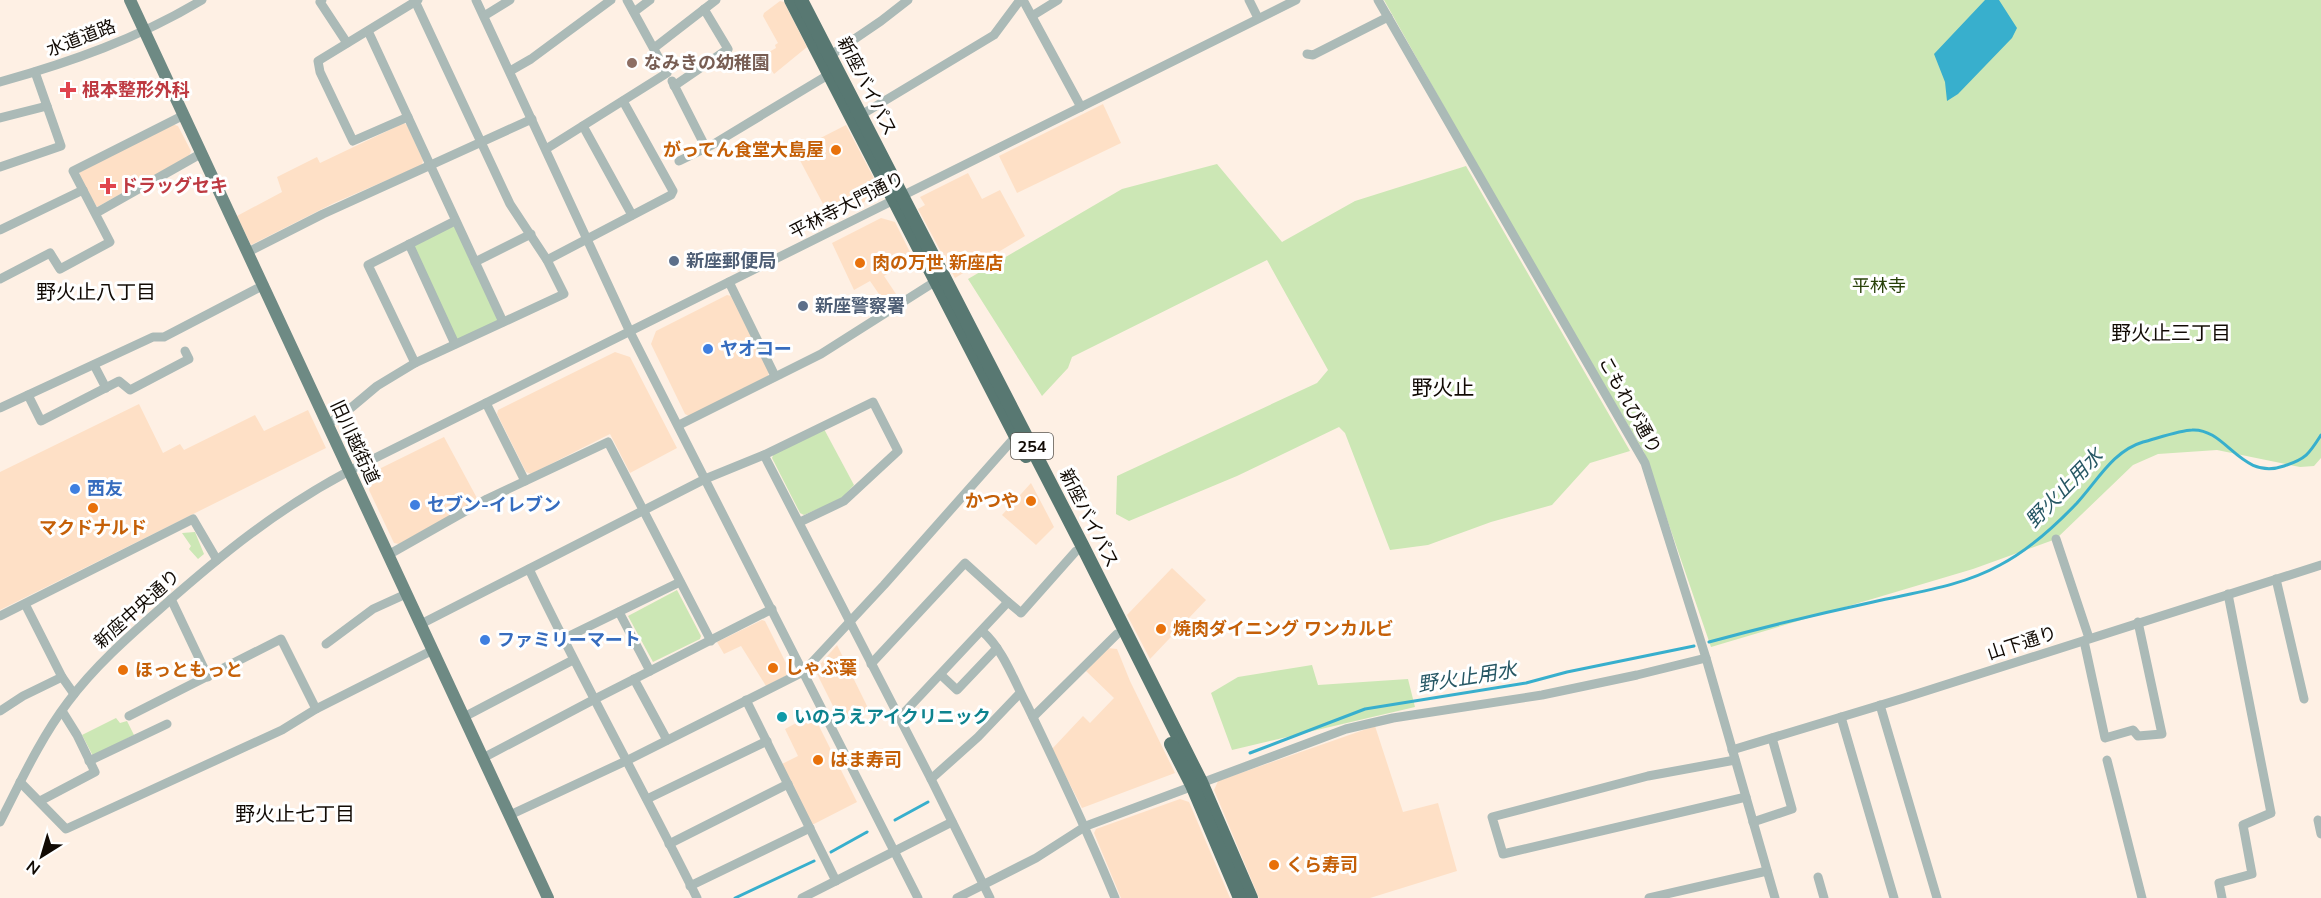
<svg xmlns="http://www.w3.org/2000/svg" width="2321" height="898" viewBox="0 0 2321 898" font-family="Mulish,'Noto Sans JP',sans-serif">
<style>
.built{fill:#fee0c6}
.green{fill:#cce7b5}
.water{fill:#38afcd}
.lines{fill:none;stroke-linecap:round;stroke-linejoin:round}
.stream{stroke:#38afcd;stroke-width:3}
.minor{stroke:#abbab7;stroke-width:9}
.major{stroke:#6e8a84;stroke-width:12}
.highway{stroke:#587872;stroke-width:14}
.education-dot{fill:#8d6e63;stroke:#fff;stroke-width:2}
.health-dot{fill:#e0444e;stroke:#fff;stroke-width:2}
.food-dot{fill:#e8710a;stroke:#fff;stroke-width:2}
.service-dot{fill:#5c6f8a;stroke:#fff;stroke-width:2}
.shop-dot{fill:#3f7fe0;stroke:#fff;stroke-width:2}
.culture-dot{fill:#0f9aa8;stroke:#fff;stroke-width:2}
.labels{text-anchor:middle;stroke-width:6;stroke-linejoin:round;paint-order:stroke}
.shield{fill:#fff;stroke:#58544f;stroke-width:1.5}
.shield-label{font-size:16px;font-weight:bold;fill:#110a04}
.street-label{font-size:18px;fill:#110a04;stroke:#fff}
.education-label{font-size:18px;font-weight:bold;fill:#785e54;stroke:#fff;text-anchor:start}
.health-label{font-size:18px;font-weight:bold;fill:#be3a42;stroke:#fff;text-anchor:start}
.food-label{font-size:18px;font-weight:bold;fill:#c56008;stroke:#fff;text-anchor:start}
.service-label{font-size:18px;font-weight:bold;fill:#4e5e75;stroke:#fff;text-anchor:start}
.park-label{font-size:18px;fill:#284109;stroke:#fff}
.shop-label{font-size:18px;font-weight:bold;fill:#366cbe;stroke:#fff;text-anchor:start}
.culture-label{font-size:18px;font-weight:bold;fill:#0d838f;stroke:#fff;text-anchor:start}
.neighbourhood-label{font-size:20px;fill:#110a04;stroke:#fff}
.water-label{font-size:20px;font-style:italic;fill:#265764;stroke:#fff}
.quarter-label{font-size:21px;fill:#110a04;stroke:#fff}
</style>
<rect width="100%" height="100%" fill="#fef0e4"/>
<!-- built -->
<g class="built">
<polygon points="780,1 784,2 807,47 774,74 762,56 776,48 775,45 778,43 763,16 764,13"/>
<polygon points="1103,104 1121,143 1017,193 999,156"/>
<polygon points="404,123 407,125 423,160 422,165 334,203 251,245 237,216 282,192 277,177 317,157 320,163"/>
<polygon points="172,124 178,126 191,151 189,156 97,207 79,176 80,172"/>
<polygon points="846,125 879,188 874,197 831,219 795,151"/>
<polygon points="968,173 982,199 1000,190 1025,236 955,278 918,209 925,205 920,197"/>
<polygon points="881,218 895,222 913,258 884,276 900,300 888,307 870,281 854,290 832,243"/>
<polygon points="727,295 731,296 769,372 768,376 689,416 685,414 651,344 656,331"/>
<polygon points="615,352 630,357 677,448 630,473 610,434 531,474 526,472 497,414 498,410"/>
<polygon points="139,404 163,453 180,444 184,450 255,415 264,431 308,410 326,448 0,610 0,472"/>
<polygon points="444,437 478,500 399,544 394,543 369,490 375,471"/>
<polygon points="1031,483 1054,527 1036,545 1002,515"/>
<polygon points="1172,568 1206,600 1150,659 1127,615"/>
<polygon points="762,620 765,621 791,673 766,686 741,646 724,654 717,642"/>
<polygon points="837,645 868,708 841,722 815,670"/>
<polygon points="1108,648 1117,649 1130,681 1175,773 1082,808 1052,749 1083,716 1090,723 1114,698 1086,671"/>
<polygon points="813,714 857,802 812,825 782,764 798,756 785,729"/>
<polygon points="1375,726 1403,812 1438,803 1457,871 1370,898 1259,898 1214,790 1218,781"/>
<polygon points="1180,799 1189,802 1230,898 1121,898 1094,833 1096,829"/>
</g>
<!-- green -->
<g class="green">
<polygon points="1384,0 2321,0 2321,458 2314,466 2300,467 2217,450 2158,454 2133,465 2056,539 1973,569 1711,647 1644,452 1530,259"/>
<polygon points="1217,164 1282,242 1355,201 1466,166 1630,451 1590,463 1552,505 1491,522 1428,545 1390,550 1345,433 1339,427 1237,476 1129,521 1116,514 1117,476 1317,383 1328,370 1267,260 1072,357 1068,368 1042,396 968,279 1122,189"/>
<polygon points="455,221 503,322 455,344 409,244"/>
<polygon points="824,429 854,485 841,499 804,515 800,513 772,458 774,453"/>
<polygon points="195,532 204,554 198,559 189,549 191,546 182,533"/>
<polygon points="677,590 701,636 700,639 653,662 628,616"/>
<polygon points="1312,665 1318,685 1408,679 1415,707 1232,750 1211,693 1238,677"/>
<polygon points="116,718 120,723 127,721 134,735 93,756 82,735"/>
</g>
<!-- water -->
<polygon class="water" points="1985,0 1999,0 2017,28 2012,38 1958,94 1947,101 1945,82 1934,54"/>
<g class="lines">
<!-- stream -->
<g class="stream">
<path d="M1709,642C1764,627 1818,614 1873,602C1916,592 1960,587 2000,565C2027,551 2056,525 2077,503C2098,480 2113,451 2143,442C2155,439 2181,430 2192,430C2227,428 2240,481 2284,466C2306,459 2309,454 2321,435"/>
<polyline points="1250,753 1365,709 1526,683 1567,672 1694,646"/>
<polyline points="895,820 928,802"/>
<polyline points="831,852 867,832"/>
<polyline points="735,898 814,861"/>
</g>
<!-- minor -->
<g class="minor">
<polyline points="322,0 320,2 347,43"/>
<polyline points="476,0 630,332 918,898"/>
<polyline points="1023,0 1081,107"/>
<polyline points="1249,0 1258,18"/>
<polyline points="1378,0 1645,463 1706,658 1775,898"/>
<polyline points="415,1 510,204 547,260"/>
<polyline points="634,12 650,0"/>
<polyline points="484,16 510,0"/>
<polyline points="1032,16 1058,0"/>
<polyline points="368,31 503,322"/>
<polyline points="654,48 716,0"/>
<polyline points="1307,54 1313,55 1388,17"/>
<polyline points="831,55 881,21 908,0"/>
<polyline points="510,71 531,59 611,0"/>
<polyline points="672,81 706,148"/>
<path d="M0,82C71,62 139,38 202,0"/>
<polyline points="674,86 728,49 704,9"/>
<polyline points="861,115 994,35 1020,0"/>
<polyline points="408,117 353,141 320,72 318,61 418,0"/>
<polyline points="0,118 47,106"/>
<polyline points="583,126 632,215"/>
<polyline points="546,149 667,73 627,0"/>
<polyline points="679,161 712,145 828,75"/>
<polyline points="0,167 61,146 35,72"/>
<polyline points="96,213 202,153"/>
<polyline points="0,230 83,190"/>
<polyline points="409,244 455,344"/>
<polyline points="248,252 323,214 532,119"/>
<polyline points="475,262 531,234"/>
<polyline points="0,279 50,253 60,269 110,242 73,171 184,115"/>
<polyline points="729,282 775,376"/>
<polyline points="415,363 368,265 455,221"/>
<polyline points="94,365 106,388"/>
<polyline points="28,395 41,421 119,381 130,390 189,359 185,351"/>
<polyline points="486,403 525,481"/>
<polyline points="0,408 153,337 164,337 264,285"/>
<polyline points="328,424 352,407 377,386 415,363 564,294 547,260 671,195 673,191 623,101"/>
<polyline points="679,425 821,354 936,281"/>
<polyline points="764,455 931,779 990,898"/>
<polyline points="2056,539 2089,638"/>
<polyline points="388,555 487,499 608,442 711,641"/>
<path d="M529,569C582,680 642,787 697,898"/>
<polyline points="2276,579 2304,699"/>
<polyline points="171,599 208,677"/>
<polyline points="25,604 62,677 74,694"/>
<polyline points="619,612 650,671"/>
<polyline points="0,616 193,519 217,560"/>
<polyline points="421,624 705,479 764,455 873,402 898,451 844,501 800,522"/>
<path d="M982,631C1003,649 1014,681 1027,705C1058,769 1088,832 1115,898"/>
<polyline points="563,639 680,582"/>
<polyline points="2084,641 2105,738 2133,730 2138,736 2162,734 2138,622"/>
<polyline points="326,644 373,609 406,594"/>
<polyline points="871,664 965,563 1008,602"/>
<polyline points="941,675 957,690 997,648"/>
<polyline points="634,679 667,740"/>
<polyline points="746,700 836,881"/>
<polyline points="1880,705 1937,898"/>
<polyline points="0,711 23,696 62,677"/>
<polyline points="129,716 281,639 316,709"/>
<polyline points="464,717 573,660"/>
<polyline points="900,717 1008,602 1021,613 1076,551"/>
<polyline points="1033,717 1117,634"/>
<polyline points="1841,717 1894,898"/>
<polyline points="1732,750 1904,698 2321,565"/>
<polyline points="483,758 593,700 772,609"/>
<polyline points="1735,760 1648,776 1492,817 1503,854 1746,797"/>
<polyline points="2107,760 2142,898"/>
<polyline points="89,761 167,724"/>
<polyline points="931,779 978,737 1020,693"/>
<polyline points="20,782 66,829 282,730 316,709 433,650"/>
<polyline points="647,799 767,741"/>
<polyline points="40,801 95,772 77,735 62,711"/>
<polyline points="510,815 628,760 803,672 884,585 1016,436"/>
<polyline points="2318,820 2321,834"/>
<path d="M0,822C21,781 40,739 68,702C94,667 128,637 161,608C222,554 276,510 349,471L1296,0"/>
<polyline points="1753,822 1792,809 1772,738"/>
<polyline points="669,844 788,784"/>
<polyline points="1818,877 1824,898"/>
<polyline points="690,886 810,828"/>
<polyline points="802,898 952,822"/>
<polyline points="957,898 1036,858 1086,826 1346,729 1393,718 1542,695 1637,675 1706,658"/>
<polyline points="1649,898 1767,871"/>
<polyline points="2222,898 2219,883 2252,874 2243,825 2271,813 2228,594"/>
</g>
<!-- major -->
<polyline class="major" points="130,0 548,898"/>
<!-- highway -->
<g class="highway">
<polyline points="791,0 1026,456"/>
<polyline points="801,0 1082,545 1201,782 1251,898"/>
<polyline points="1171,744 1192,785 1240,898"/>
</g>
</g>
<!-- markers -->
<circle class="education-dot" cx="632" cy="63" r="6"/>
<g class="health-dot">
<path d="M65 81h6v6h6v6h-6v6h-6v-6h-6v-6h6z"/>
<path d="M105 177h6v6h6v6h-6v6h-6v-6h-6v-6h6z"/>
</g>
<g class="food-dot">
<circle cx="836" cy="150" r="6"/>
<circle cx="860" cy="263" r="6"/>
<circle cx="1031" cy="501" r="6"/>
<circle cx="93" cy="508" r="6"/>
<circle cx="1161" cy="629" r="6"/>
<circle cx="773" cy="668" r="6"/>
<circle cx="123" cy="670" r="6"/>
<circle cx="818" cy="760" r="6"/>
<circle cx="1274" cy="865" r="6"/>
</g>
<g class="service-dot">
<circle cx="674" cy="261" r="6"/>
<circle cx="803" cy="306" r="6"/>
</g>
<g class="shop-dot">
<circle cx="708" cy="349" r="6"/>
<circle cx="75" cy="489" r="6"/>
<circle cx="415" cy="505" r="6"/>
<circle cx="485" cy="640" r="6"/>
</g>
<circle class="culture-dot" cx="782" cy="717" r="6"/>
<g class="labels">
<!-- shield labels -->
<rect class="shield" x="1011" y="433" width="42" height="26" rx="4.5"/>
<g class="shield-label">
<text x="1032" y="452">254</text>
</g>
<!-- street labels -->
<g class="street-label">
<text transform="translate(81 38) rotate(-21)" y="6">水道道路</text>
<text transform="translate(867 86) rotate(63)" y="6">新座バイパス</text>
<text transform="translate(847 205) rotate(-27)" y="6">平林寺大門通り</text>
<text transform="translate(1630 405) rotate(61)" y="6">こもれび通り</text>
<text transform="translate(355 442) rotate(65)" y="6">旧川越街道</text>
<text transform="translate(1089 518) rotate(63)" y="6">新座バイパス</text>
<text transform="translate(137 609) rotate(-42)" y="6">新座中央通り</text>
<text transform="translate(2022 643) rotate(-18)" y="6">山下通り</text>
</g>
<!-- education labels -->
<g class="education-label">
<text x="644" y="69">なみきの幼稚園</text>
</g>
<!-- health labels -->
<g class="health-label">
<text x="82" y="96">根本整形外科</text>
<text x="120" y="192">ドラッグセキ</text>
</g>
<!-- food labels -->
<g class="food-label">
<text x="824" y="156" text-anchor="end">がってん食堂大島屋</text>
<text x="872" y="269">肉の万世 新座店</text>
<text x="1019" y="507" text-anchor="end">かつや</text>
<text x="93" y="534" text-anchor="middle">マクドナルド</text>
<text x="1173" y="635">焼肉ダイニング ワンカルビ</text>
<text x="785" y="674">しゃぶ葉</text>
<text x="135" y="676">ほっともっと</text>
<text x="830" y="766">はま寿司</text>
<text x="1286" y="871">くら寿司</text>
</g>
<!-- service labels -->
<g class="service-label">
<text x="686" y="267">新座郵便局</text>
<text x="815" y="312">新座警察署</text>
</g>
<!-- park labels -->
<g class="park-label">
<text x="1879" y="292">平林寺</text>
</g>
<!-- shop labels -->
<g class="shop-label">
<text x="720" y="355">ヤオコー</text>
<text x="87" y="495">西友</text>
<text x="427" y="511">セブン-イレブン</text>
<text x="497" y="646">ファミリーマート</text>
</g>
<!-- culture labels -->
<g class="culture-label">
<text x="794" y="723">いのうえアイクリニック</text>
</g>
<!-- neighbourhood labels -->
<g class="neighbourhood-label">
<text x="96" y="299">野火止八丁目</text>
<text x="2171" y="340">野火止三丁目</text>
<text x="295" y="821">野火止七丁目</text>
</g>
<!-- water labels -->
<g class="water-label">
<text transform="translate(2064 488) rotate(-46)" y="7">野火止用水</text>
<text transform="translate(1467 677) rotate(-9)" y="7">野火止用水</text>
</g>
<!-- quarter labels -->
<g class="quarter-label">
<text x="1443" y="395">野火止</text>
</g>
</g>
<!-- north arrow -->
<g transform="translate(42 856) rotate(217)" stroke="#ffffff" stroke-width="4.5" paint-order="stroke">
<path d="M0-4.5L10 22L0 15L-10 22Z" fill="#110a04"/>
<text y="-9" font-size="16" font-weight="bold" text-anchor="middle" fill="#110a04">N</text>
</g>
</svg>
